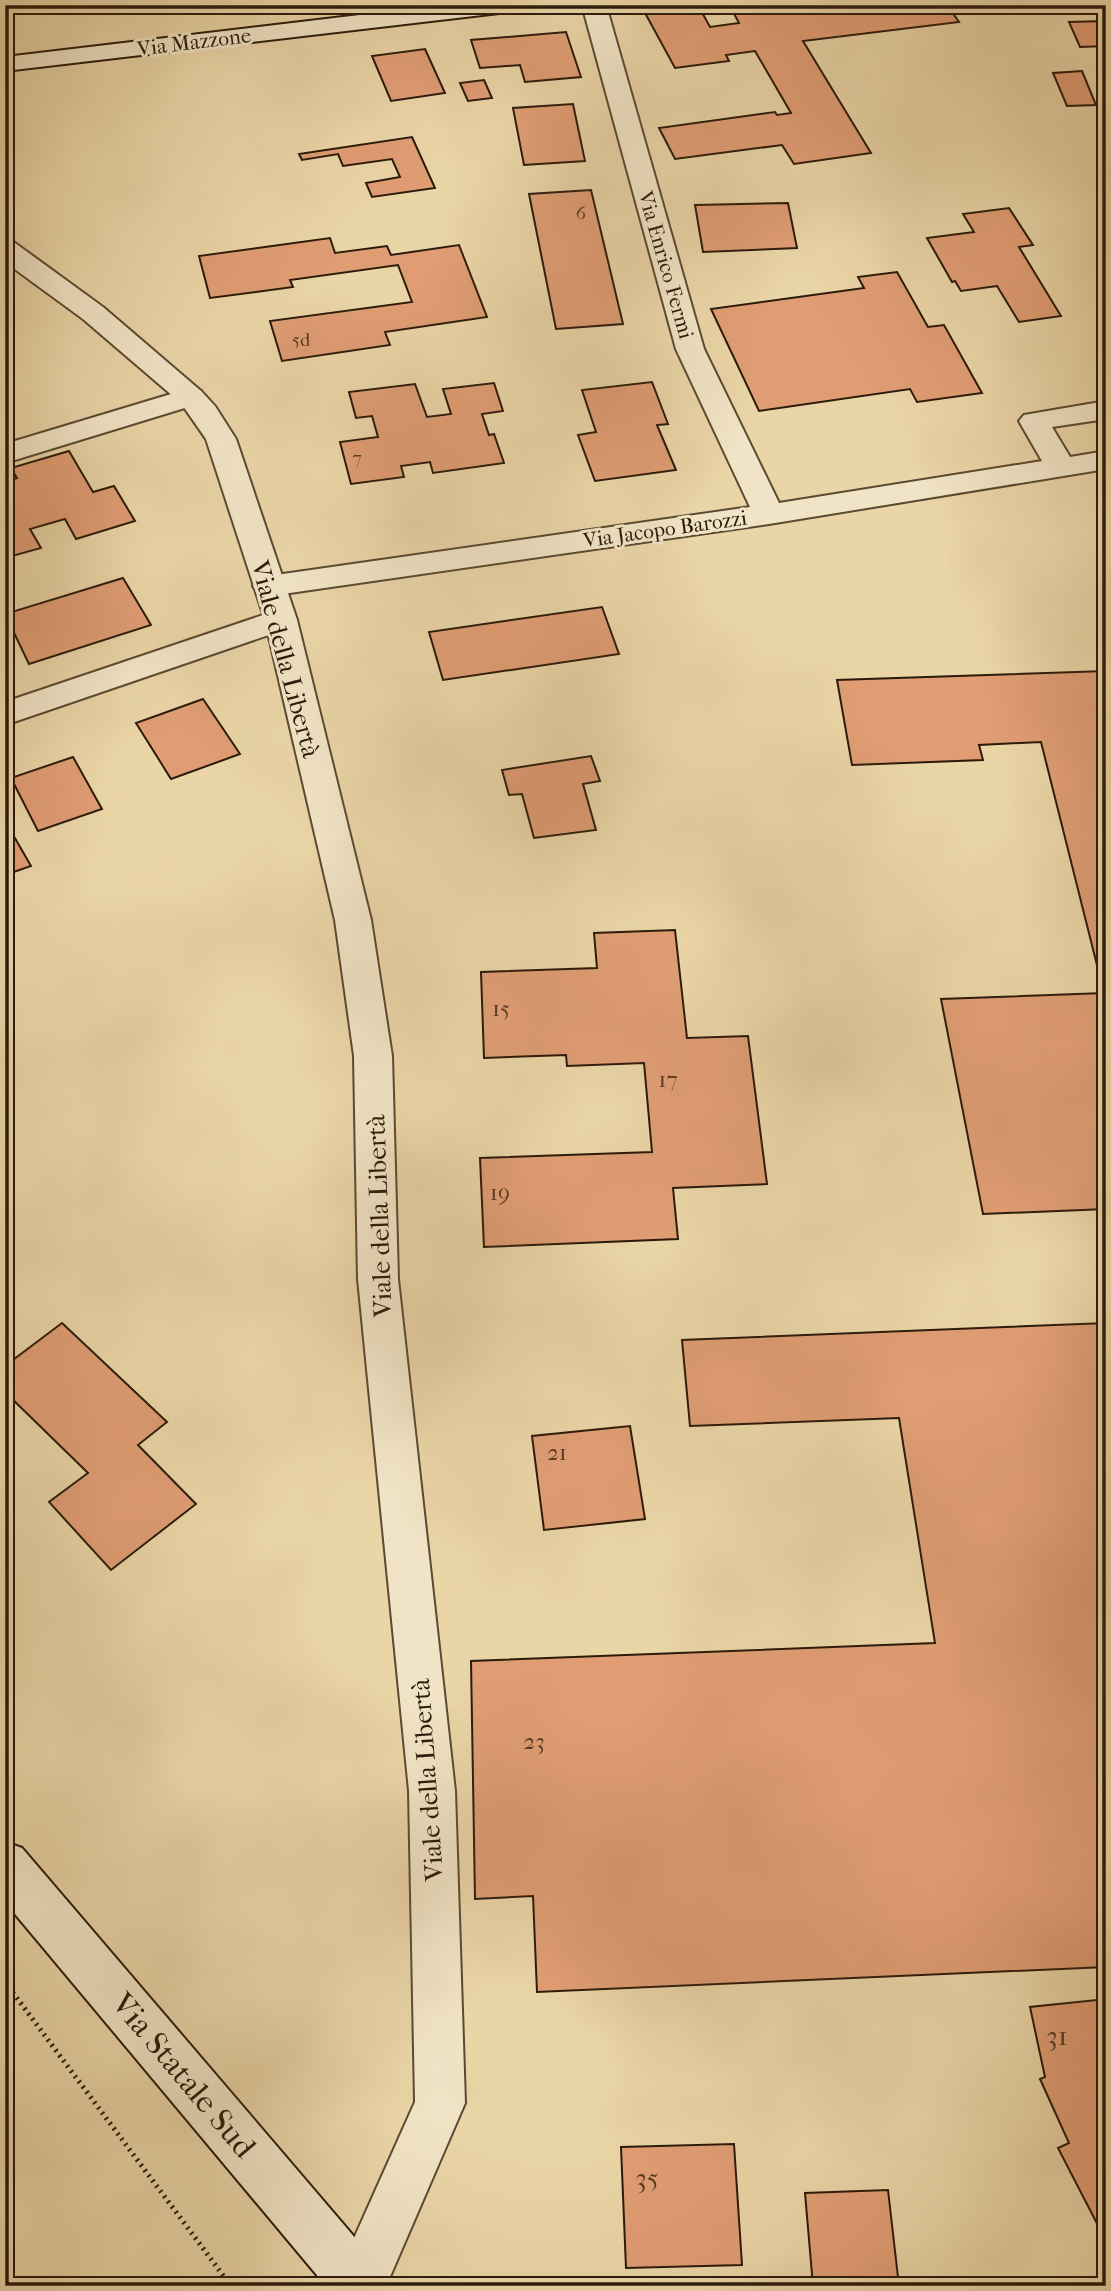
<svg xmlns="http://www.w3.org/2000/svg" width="1111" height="2291" viewBox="0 0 1111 2291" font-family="'IM FELL French Canon',serif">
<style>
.building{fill:#e09d74;stroke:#2b1b0b;stroke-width:2}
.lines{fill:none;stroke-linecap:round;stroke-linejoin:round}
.minor-casing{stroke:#5b4a32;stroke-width:4}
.tertiary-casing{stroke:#5b4a32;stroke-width:4}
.secondary-casing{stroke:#2b1b0b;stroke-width:4}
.path{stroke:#2b1b0b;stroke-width:5;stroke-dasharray:2 4.5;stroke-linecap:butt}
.minor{fill:#f1e4c6;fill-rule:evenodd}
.tertiary{fill:#f1e4c6;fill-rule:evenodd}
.secondary{fill:#f1e4c6;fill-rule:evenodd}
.labels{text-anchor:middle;stroke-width:6;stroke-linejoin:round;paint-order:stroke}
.far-number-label{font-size:19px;fill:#583c25}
.far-street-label{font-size:21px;fill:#2b1b0b;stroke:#f1e4c6}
.number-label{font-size:23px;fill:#583c25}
.street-label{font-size:26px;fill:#2b1b0b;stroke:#f1e4c6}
.near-number-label{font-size:28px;fill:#583c25}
.near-street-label{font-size:32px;fill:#2b1b0b;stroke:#f1e4c6}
</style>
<rect width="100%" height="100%" fill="#ead5a7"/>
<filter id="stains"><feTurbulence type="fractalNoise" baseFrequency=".00286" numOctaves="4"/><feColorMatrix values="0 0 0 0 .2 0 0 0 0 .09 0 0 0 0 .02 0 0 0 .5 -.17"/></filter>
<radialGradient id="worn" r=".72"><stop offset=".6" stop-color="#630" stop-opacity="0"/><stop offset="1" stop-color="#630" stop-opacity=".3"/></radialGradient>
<!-- building -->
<g class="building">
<polygon points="698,5 710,27 739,23 731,8 755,5 947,5 959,22 803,41 871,153 794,164 782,145 675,159 659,128 775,112 777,115 791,113 755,51 726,55 729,61 675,68 644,11"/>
<polygon points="1102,16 1106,16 1106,46 1080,47 1069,22 1104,21"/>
<polygon points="566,32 581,77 525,82 520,65 480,68 471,40"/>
<polygon points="425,49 445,93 391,101 372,56"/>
<polygon points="1082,71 1096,105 1067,106 1053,73"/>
<polygon points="484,80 492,98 468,101 460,83"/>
<polygon points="573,104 585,161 524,165 513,108"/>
<polygon points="412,137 435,188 372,197 366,183 400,177 392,159 343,166 338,154 302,160 299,154"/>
<polygon points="591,190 623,324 556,329 529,194"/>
<polygon points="788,203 797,248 703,252 695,205"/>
<polygon points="1009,208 1033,245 1019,247 1061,316 1019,322 997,286 961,291 955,281 952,282 927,238 974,232 963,214"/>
<polygon points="330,238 335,253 387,246 391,255 459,245 487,317 385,332 390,345 282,361 270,321 412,302 398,265 290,280 293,287 210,298 199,256"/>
<polygon points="897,272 928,327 944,325 982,393 917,402 910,389 759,411 711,309 864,288 858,277"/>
<polygon points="652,382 668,424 657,425 676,470 595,481 578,435 596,432 582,390"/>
<polygon points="494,383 503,411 482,414 489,435 494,434 504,463 433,473 430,462 401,466 404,477 351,484 340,442 378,437 372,416 356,418 349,392 415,384 427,417 451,414 443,389"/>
<polygon points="69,451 93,492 114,486 135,521 76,539 65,519 30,529 41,548 5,558 5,481 17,478 11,468"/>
<polygon points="123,578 151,625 29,664 5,614"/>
<polygon points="602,607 619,654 443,680 429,632"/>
<polygon points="1106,671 1106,1209 983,1214 941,999 1104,993 1041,742 979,745 983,760 852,765 837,680"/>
<polygon points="203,699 240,754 171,779 136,723"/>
<polygon points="591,756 600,781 583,784 596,830 534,838 522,794 509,795 502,770"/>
<polygon points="73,757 102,809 38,831 11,778"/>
<polygon points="8,826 31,866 5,875 5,827"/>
<polygon points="675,930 687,1038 748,1036 767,1184 673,1188 678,1239 484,1247 480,1158 652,1152 644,1063 567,1066 566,1055 484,1058 481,972 597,968 594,933"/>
<polygon points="62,1323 167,1422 138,1445 196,1504 111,1570 49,1502 88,1473 5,1392 5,1366"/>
<polygon points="1106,1323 1106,1967 537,1992 533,1896 475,1899 471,1661 935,1643 899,1418 690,1426 682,1340"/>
<polygon points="630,1426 645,1519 544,1530 532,1436"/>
<polygon points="1106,1999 1106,2241 1058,2148 1069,2143 1040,2079 1045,2077 1030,2007"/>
<polygon points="734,2144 742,2265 626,2268 621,2147"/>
<polygon points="888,2190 899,2286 813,2286 805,2193"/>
</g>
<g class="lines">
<!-- minor casing -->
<g class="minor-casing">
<g id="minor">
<polygon points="582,5 606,5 704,349 779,503 1042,461 1019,421 1024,415 1106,401 1106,419 1052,427 1070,457 1106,451 1106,469 769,524 269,596 258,593 253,586 258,579 269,576 750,507 676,349"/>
<polygon points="191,388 201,391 206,397 201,403 5,463 5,444"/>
<polygon points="281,609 292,613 297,620 292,627 5,725 5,702"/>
</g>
</g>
<!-- tertiary casing -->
<g class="tertiary-casing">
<polygon id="tertiary" points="5,241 15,243 103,307 201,391 215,406 236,439 297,620 371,920 392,1056 398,1279 455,1791 465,2103 386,2286 335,2286 334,2283 415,2102 409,1791 358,1279 354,1056 335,920 265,620 206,439 181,403 83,319 5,262"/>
</g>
<!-- secondary casing -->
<g class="secondary-casing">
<g id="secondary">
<polygon points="444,5 520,5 516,10 508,12 5,71 5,57"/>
<polygon points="5,1842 22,1848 380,2267 387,2286 326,2286 5,1902"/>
</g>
</g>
<!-- path -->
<polyline class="path" points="5,1982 231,2286"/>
<!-- minor -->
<use href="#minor" class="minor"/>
<!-- tertiary -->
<use href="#tertiary" class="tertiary"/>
<!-- secondary -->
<use href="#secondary" class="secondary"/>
</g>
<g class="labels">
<!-- far-number labels -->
<g class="far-number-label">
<text x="581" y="219">6</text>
<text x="301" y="346">5d</text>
<text x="357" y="464">7</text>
</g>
<!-- far-street labels -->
<g class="far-street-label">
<text transform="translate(194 42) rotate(-7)" y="7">Via Mazzone</text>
<text transform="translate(666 265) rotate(74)" y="7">Via Enrico Fermi</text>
<text transform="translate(665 529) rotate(-8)" y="7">Via Jacopo Barozzi</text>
</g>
<!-- number labels -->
<g class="number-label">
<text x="501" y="1016">15</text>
<text x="668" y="1087">17</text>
<text x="500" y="1200">19</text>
<text x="557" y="1460">21</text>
<text x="534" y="1749">23</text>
</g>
<!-- street labels -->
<g class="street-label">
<text transform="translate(286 659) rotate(75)" y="9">Viale della Libertà</text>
<text transform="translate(379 1216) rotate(-92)" y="9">Viale della Libertà</text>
<text transform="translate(427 1780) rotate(-94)" y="9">Viale della Libertà</text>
</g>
<!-- near-number labels -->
<g class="near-number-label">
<text x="1057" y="2045">31</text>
<text x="647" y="2187">35</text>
</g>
<!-- near-street labels -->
<g class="near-street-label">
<text transform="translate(184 2075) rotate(50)" y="11">Via Statale Sud</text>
</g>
</g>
<!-- margin -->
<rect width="1111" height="2291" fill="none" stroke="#ead5a7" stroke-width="28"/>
<rect x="7" y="7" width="1097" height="2277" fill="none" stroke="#2b1b0b" stroke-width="3.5"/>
<rect x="14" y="14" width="1083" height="2263" fill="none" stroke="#2b1b0b" stroke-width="2"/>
<rect width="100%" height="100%" filter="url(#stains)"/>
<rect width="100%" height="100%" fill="url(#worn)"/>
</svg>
